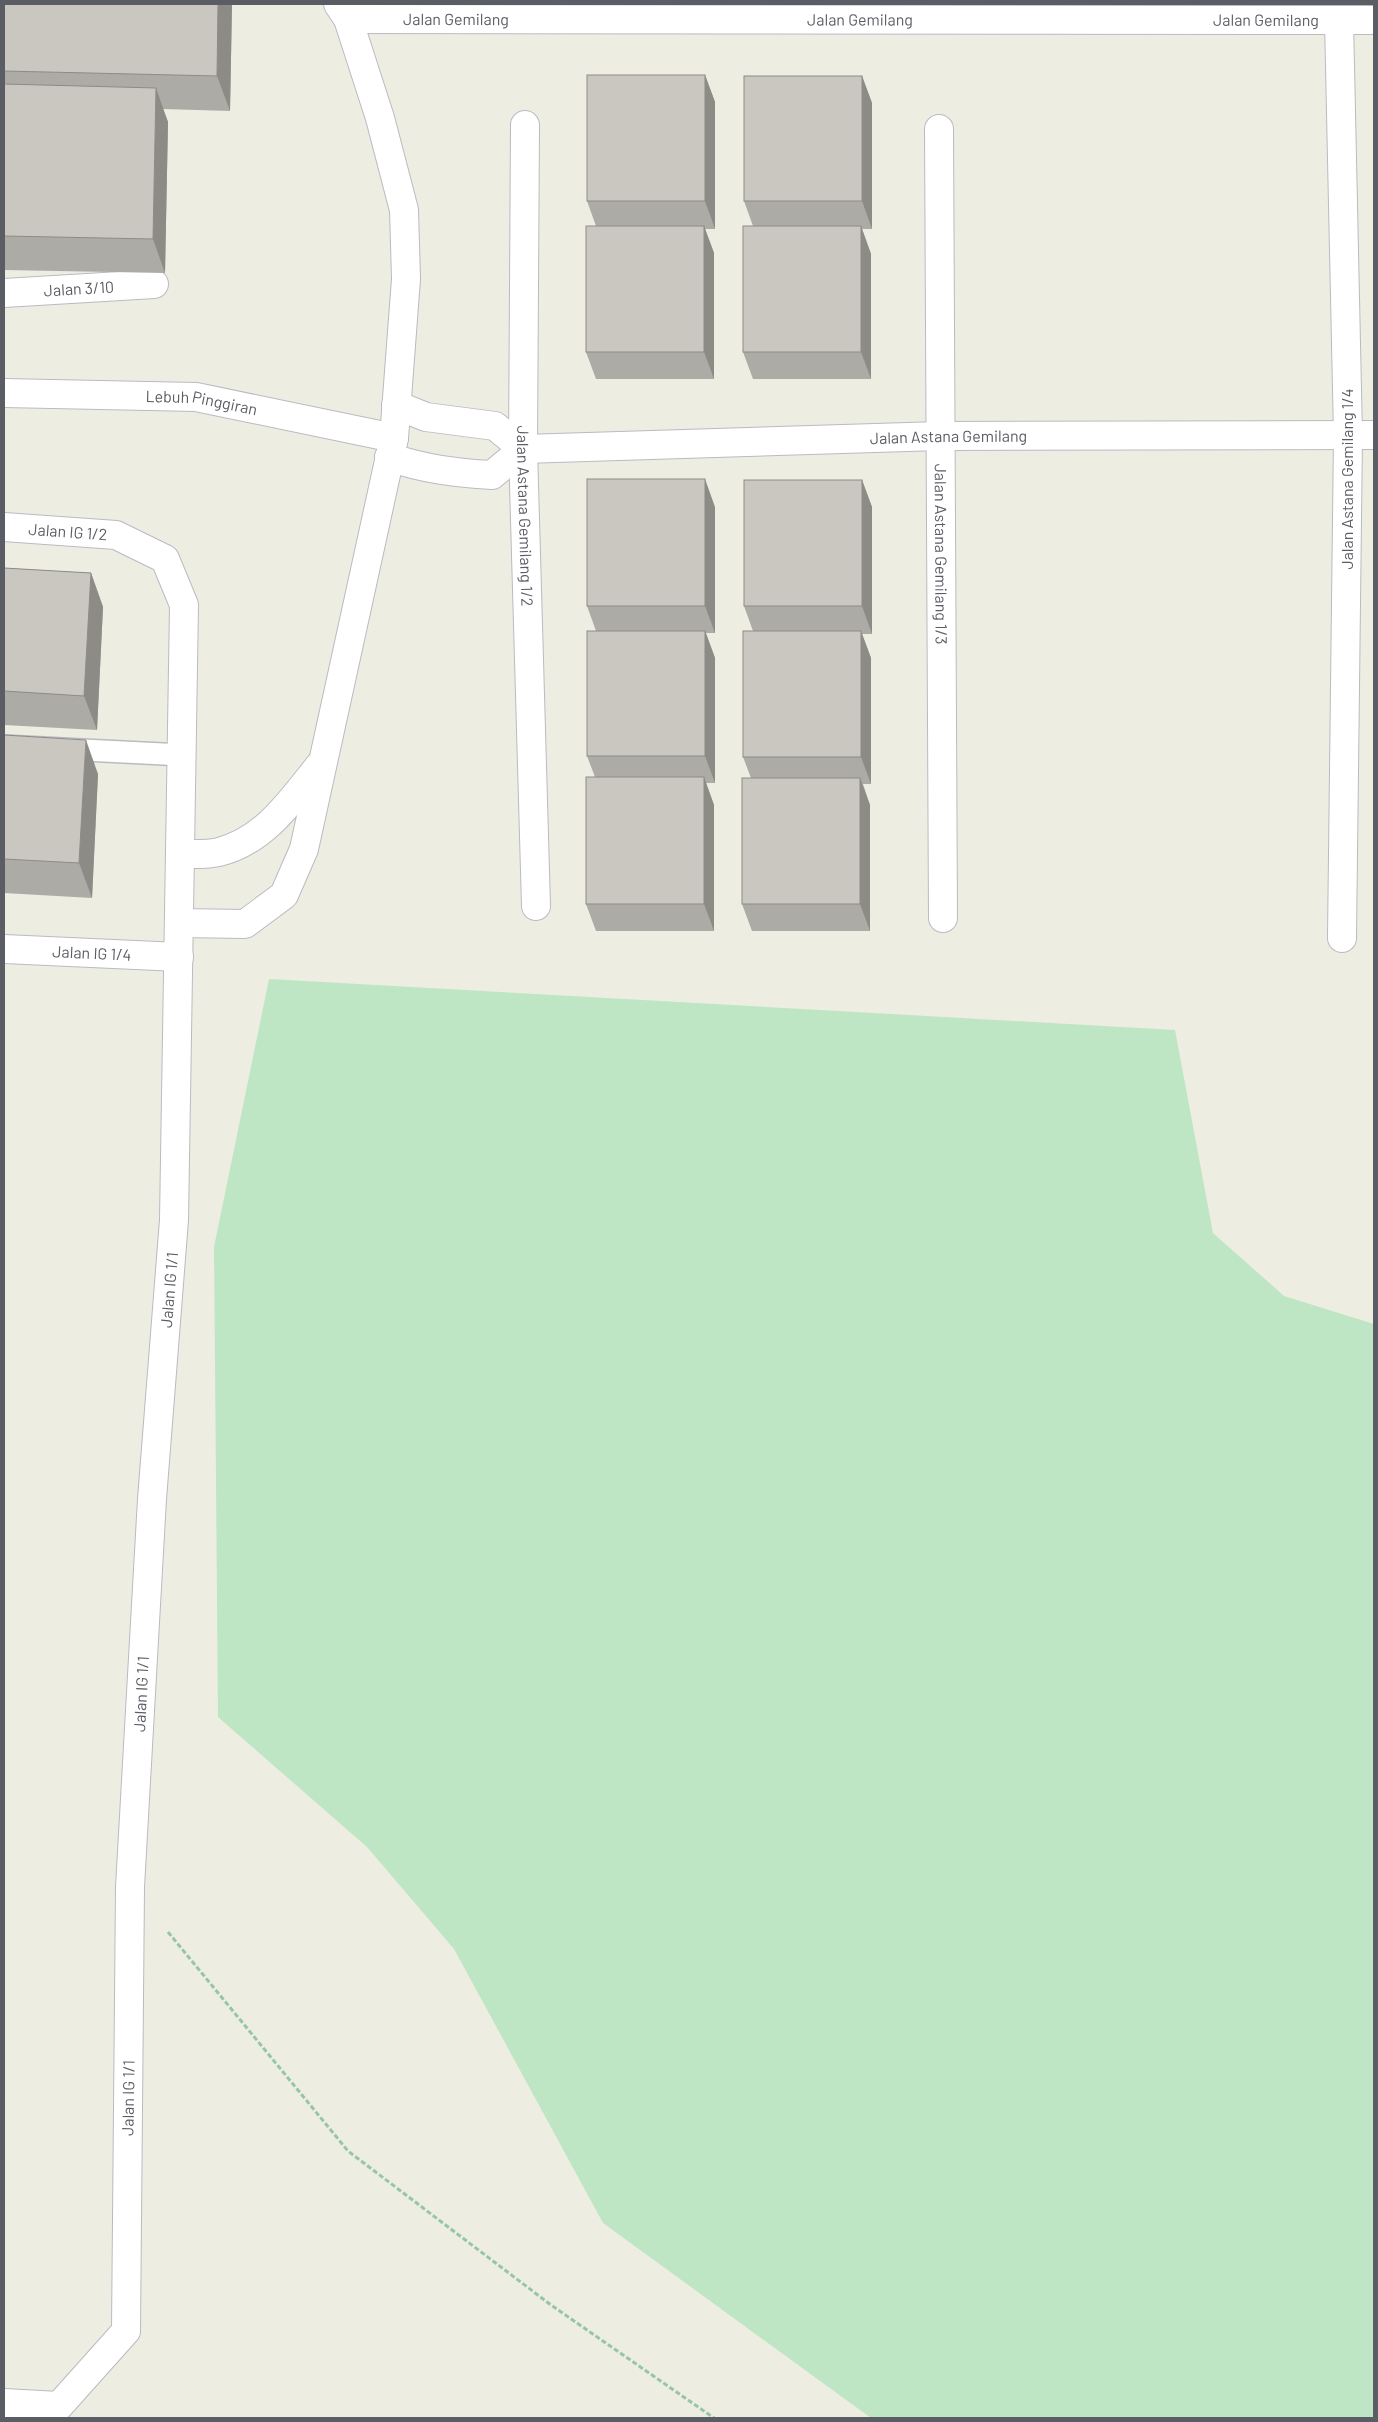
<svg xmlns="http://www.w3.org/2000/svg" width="1378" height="2422" viewBox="0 0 1378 2422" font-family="Barlow,sans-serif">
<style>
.green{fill:#bee6c4}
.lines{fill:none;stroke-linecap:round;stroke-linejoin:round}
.service-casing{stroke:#babbc2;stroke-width:24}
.minor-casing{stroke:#babbc2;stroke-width:30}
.tertiary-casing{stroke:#babbc2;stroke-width:30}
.path{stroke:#96c5ab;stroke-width:3;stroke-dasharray:5 2.5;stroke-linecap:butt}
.service{stroke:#fff;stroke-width:21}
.minor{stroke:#fff;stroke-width:28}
.tertiary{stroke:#fff;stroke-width:28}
.wall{fill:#adaba5}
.shaded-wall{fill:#8d8b86}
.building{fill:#c9c7c0;stroke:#8d8b86}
.labels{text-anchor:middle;stroke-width:4.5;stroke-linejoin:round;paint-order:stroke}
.street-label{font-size:16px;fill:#5b5d64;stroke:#fff}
</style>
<rect width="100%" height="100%" fill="#eeede2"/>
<!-- green -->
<polygon class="green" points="269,979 1175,1030 1213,1233 1284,1296 1374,1324 1374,2418 871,2418 603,2223 454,1949 367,1847 218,1717 214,1247"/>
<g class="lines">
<!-- service casing -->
<g class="service-casing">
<polyline id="service" points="4,746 183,755"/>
</g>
<!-- minor casing -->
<g class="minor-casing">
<g id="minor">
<path id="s1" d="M348,19L1374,20"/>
<polyline points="1339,20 1348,436 1342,938"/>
<path id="s2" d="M525,125L523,449L536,906"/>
<path id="s3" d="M939,129L943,918"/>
<path id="s4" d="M4,293L154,284"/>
<polyline points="396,405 426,417 495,426 523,449"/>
<path id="s5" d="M389,457C424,469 456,473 492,475L523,449L940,436L1374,435"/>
<path id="s6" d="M4,527L116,535L165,559L184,605L174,1220L152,1499L130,1887L126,2331L59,2406L4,2403"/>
<path d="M180,854C192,854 207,855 219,852C264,841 291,801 319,766"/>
<polyline points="180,923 245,924 284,895 304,849 394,438 406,279 404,210 380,118 348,19 338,4"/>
<path id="s7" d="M4,949L179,957"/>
</g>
</g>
<!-- tertiary casing -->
<g class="tertiary-casing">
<g id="tertiary">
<path id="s8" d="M4,393L196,397L394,438"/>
</g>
</g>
<!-- path -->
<polyline class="path" points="168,1932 348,2151 551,2305 714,2418"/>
<!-- service -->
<use href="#service" class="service"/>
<!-- minor -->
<use href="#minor" class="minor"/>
<!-- tertiary -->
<use href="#tertiary" class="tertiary"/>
</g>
<!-- wall -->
<g class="wall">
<polygon points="4,4 232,4 230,111 163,109 168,122 165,273 4,270"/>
<polygon points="705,75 715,102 715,229 705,229 714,253 714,379 596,379 586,352 596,226 587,201"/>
<polygon points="862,76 872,103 872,229 862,229 871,254 871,379 753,379 743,352 753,226 744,201"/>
<polygon points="862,480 872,507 872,634 862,634 871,658 871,784 863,784 870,805 870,931 752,931 742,904 751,778 743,757 753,631 744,606"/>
<polygon points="715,507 715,633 706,633 715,658 715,783 706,783 714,805 714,931 596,931 586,904 595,777 587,756 596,631 587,606"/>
<polygon points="4,568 91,573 103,607 97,730 4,725"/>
<polygon points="4,735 98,774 92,898 4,893"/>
</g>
<!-- shaded-wall -->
<g class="shaded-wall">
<polygon points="218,4 232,4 230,111 217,76"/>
<polygon points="705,75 715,102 715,229 705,201"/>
<polygon points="862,76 872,103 872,229 862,201"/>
<polygon points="156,88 168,122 165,273 153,239"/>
<polygon points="704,226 714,253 714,379 704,352"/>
<polygon points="861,226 871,254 871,379 861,352"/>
<polygon points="705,479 715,507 715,633 705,606"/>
<polygon points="862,480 872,507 872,634 862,606"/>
<polygon points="91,573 103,607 97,730 84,696"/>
<polygon points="705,631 715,658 715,783 705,756"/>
<polygon points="861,631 871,658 871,784 861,757"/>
<polygon points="86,740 98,774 92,898 79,863"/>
<polygon points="704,777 714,805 714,931 704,904"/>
<polygon points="860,778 870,805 870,931 860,904"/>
</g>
<!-- building -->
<g class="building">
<polygon points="4,4 218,4 217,76 4,71"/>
<rect x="587" y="75" width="118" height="126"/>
<rect x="744" y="76" width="118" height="125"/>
<polygon points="4,84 156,88 153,239 4,236"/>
<rect x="586" y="226" width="118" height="126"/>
<rect x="743" y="226" width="118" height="126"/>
<rect x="587" y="479" width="118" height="127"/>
<rect x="744" y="480" width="118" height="126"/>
<polygon points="4,568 91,573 84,696 4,691"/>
<rect x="587" y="631" width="118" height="125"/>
<rect x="743" y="631" width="118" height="126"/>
<polygon points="4,735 86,740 79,863 4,859"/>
<rect x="586" y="777" width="118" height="127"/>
<rect x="742" y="778" width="118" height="126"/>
</g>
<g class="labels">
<!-- street labels -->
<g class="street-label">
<text dy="6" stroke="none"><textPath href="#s1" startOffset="108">Jalan Gemilang</textPath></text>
<text dy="6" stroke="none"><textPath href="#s1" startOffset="512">Jalan Gemilang</textPath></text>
<text dy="6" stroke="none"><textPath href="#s1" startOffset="918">Jalan Gemilang</textPath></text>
<text dy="6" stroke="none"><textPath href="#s4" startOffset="75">Jalan 3/10</textPath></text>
<text dy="6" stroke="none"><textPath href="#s8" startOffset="198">Lebuh Pinggiran</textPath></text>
<text dy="6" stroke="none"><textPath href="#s5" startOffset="571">Jalan Astana Gemilang</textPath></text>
<text transform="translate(1347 479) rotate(-90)" y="6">Jalan Astana Gemilang 1/4</text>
<text dy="6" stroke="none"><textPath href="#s2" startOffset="391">Jalan Astana Gemilang 1/2</textPath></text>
<text dy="6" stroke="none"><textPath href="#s6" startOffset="64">Jalan IG 1/2</textPath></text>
<text dy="6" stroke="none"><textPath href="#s3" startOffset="425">Jalan Astana Gemilang 1/3</textPath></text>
<text dy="6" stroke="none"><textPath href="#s7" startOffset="88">Jalan IG 1/4</textPath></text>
<text transform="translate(169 1290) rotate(-85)" y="6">Jalan IG 1/1</text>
<text transform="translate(141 1694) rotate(-87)" y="6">Jalan IG 1/1</text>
<text transform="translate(128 2098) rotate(-89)" y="6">Jalan IG 1/1</text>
</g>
</g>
<!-- border -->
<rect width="1378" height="2422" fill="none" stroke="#5b5d64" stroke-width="10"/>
</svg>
